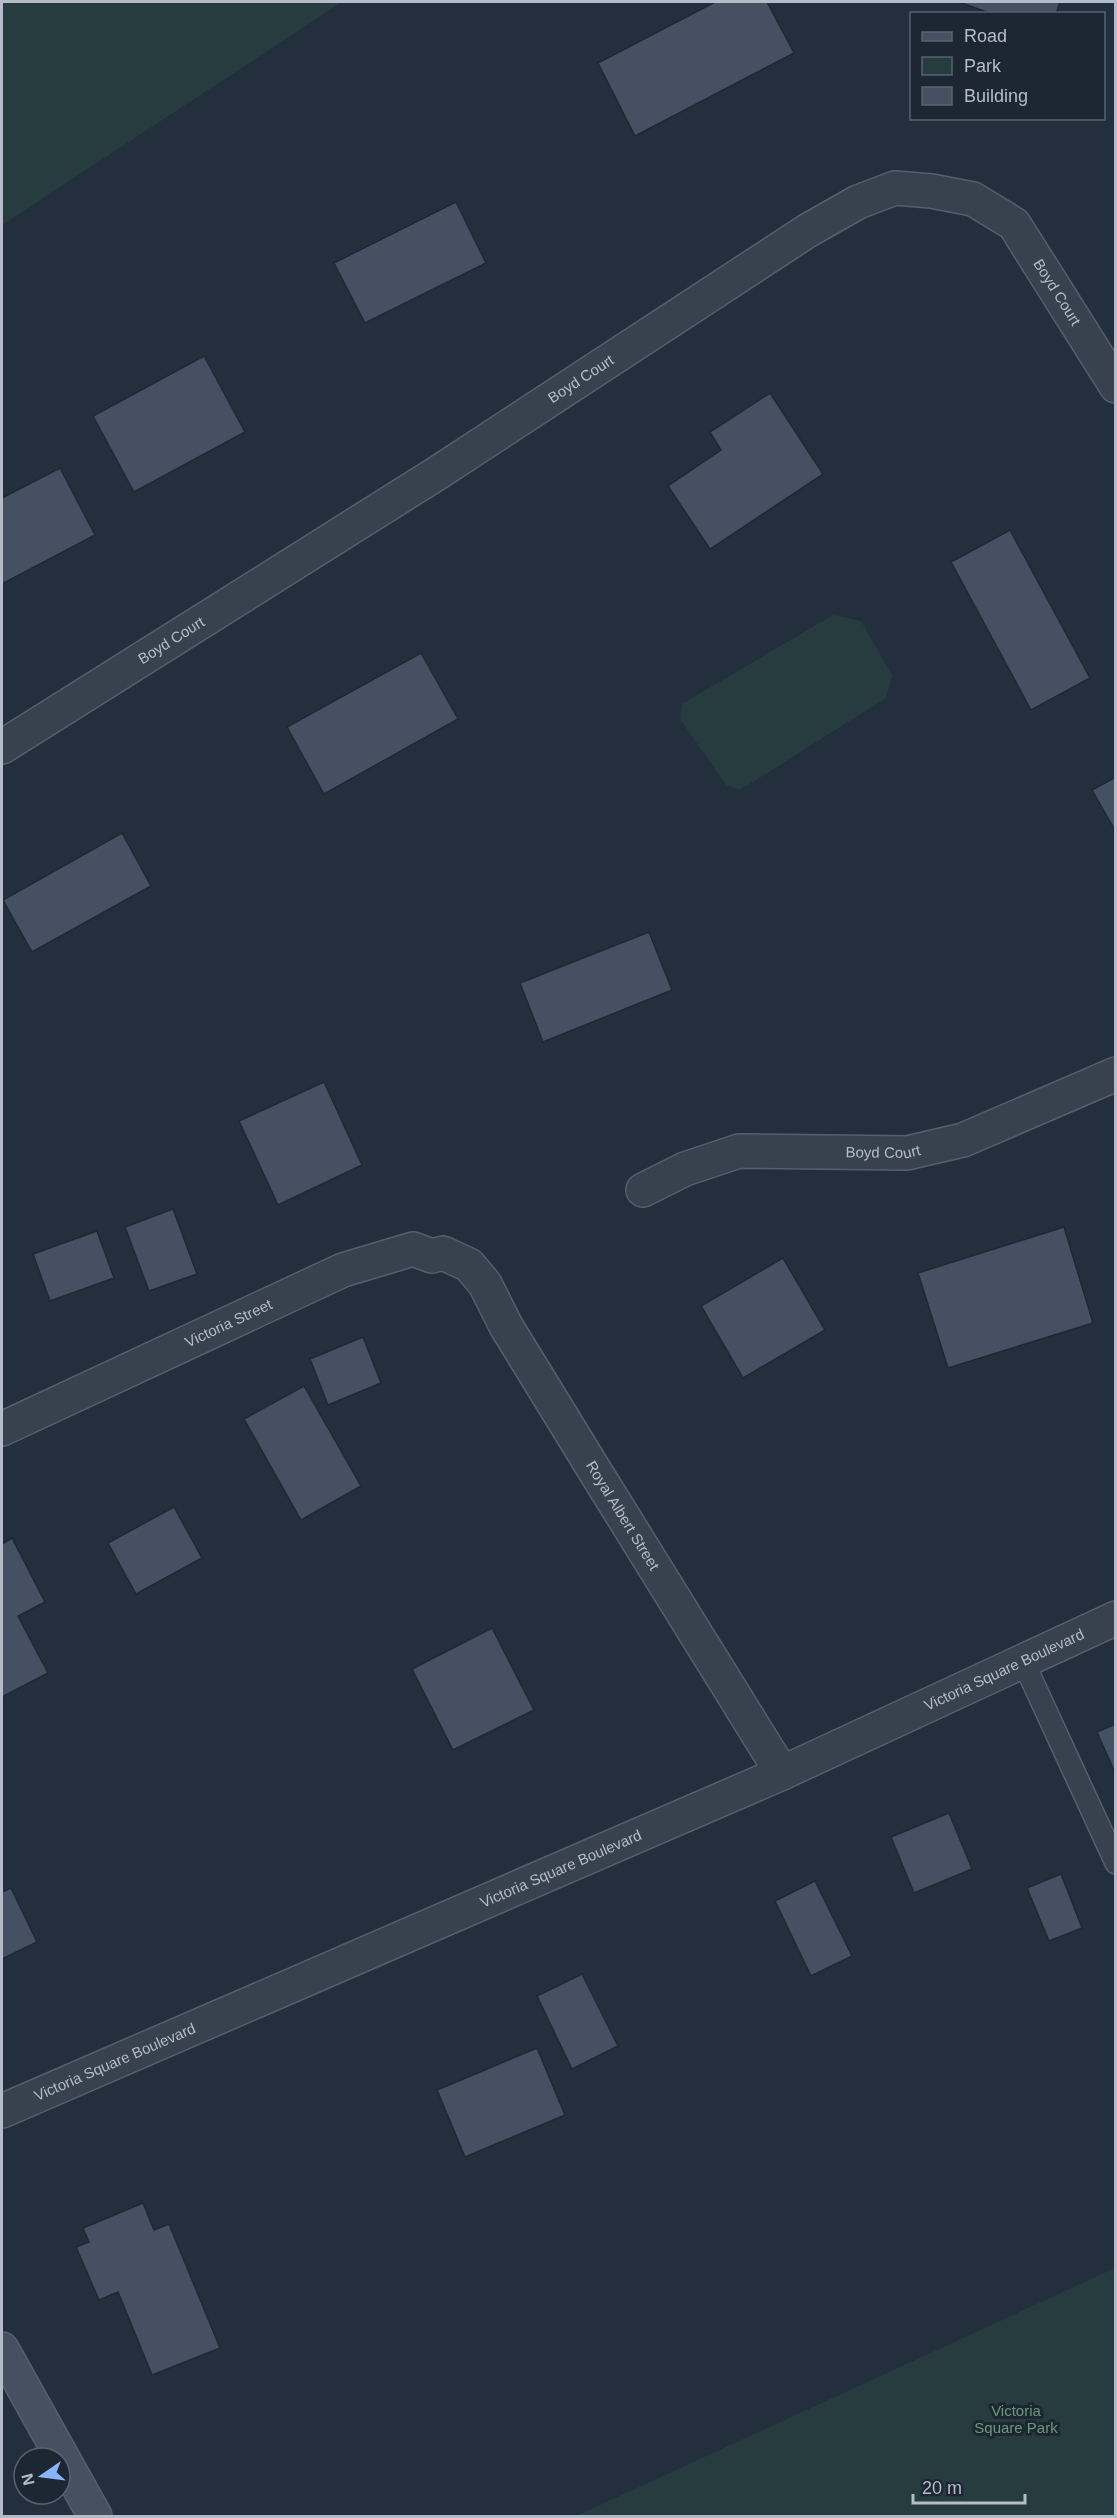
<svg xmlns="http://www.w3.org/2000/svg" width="1117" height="2518" viewBox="0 0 1117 2518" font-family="Arial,sans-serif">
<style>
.green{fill:#263c3f}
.building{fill:#455162;stroke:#1f2835;stroke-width:1.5}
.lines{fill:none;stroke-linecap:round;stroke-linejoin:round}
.service-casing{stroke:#565f6c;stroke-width:24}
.minor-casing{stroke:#565f6c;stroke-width:36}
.tertiary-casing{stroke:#565f6c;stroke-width:36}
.secondary-casing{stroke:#565f6c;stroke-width:36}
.service{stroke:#38414e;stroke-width:21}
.minor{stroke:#38414e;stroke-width:33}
.tertiary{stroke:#38414e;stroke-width:33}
.secondary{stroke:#465061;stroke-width:33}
.labels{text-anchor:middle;stroke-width:6;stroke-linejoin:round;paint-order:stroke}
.street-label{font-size:15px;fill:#b4bcc9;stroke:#1d2633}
.park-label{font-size:15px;fill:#6b9a76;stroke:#1d2633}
</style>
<rect width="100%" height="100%" fill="#242f3e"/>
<!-- green -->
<g class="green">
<polygon points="2,2 342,2 2,225"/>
<polygon points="833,615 861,621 892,675 886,698 740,790 726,785 680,719 682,704"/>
<polygon points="1115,2268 1115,2516 576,2516"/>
</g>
<!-- building -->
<g class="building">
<polygon points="715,2 767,2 794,53 635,136 598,63"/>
<polygon points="959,2 1060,2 1056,14 992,14"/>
<polygon points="456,202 486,263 365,323 334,263"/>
<polygon points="204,356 245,432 134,492 93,416"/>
<polygon points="770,393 823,474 710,549 668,486 721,450 710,432"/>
<polygon points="60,468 95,535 2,584 2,498"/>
<polygon points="1010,530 1090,678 1031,710 951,562"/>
<polygon points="421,653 458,719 324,794 287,727"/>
<polygon points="1116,777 1116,832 1092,790"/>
<polygon points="122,833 151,886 32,952 3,900"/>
<polygon points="649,932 672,990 543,1042 520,983"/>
<polygon points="324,1082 362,1165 278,1205 239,1121"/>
<polygon points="173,1209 197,1274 149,1291 125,1227"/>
<polygon points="1064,1227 1093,1323 948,1368 918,1273"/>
<polygon points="97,1231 114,1278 50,1301 33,1254"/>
<polygon points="783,1258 825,1330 743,1378 701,1306"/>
<polygon points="363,1337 381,1383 328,1405 310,1359"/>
<polygon points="304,1386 361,1486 301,1520 244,1419"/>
<polygon points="174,1507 202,1558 136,1594 108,1543"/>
<polygon points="12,1538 45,1602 18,1616 48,1673 2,1697 2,1544"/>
<polygon points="492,1628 534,1710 453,1750 412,1669"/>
<polygon points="1116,1724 1116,1775 1097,1732"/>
<polygon points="949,1813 972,1869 914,1893 891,1837"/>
<polygon points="1061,1874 1082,1928 1049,1941 1027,1888"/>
<polygon points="815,1881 852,1956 811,1976 775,1901"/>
<polygon points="11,1888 37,1942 2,1959 2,1892"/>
<polygon points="582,1974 618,2046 572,2069 537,1996"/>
<polygon points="537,2048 565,2115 465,2157 437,2090"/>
<polygon points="143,2203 154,2230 169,2224 220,2348 152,2375 118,2292 99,2300 76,2247 89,2242 83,2228"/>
</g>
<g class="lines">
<!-- service casing -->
<g class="service-casing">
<polyline id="service" points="1023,1661 1116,1863"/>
</g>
<!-- minor casing -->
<g class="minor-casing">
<g id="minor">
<path id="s1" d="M2,747L439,472L807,231L858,202L895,188L931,191L973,199L1014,224L1116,386"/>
<path id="s2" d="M643,1190L685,1169L739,1151L907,1153L963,1140L1116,1074"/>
<path id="s3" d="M2,1429L343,1270L413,1249L432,1256L443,1253L469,1265L485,1284L506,1326L590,1463L782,1773"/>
</g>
</g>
<!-- tertiary casing -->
<g class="tertiary-casing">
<g id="tertiary">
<path id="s4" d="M2,2111L782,1773L1116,1618"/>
</g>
</g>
<!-- secondary casing -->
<g class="secondary-casing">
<polyline id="secondary" points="2,2349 95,2516"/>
</g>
<!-- service -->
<use href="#service" class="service"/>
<!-- minor -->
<use href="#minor" class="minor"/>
<!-- tertiary -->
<use href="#tertiary" class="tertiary"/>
<!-- secondary -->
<use href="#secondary" class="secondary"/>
</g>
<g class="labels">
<!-- street labels -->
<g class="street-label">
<text dy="5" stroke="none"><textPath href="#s1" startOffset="1262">Boyd Court</textPath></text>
<text dy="5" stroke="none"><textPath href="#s1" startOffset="686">Boyd Court</textPath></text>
<text dy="5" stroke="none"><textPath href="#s1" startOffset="200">Boyd Court</textPath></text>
<text dy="5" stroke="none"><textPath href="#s2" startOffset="248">Boyd Court</textPath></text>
<text dy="5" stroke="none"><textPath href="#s3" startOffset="250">Victoria Street</textPath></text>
<text dy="5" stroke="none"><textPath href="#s3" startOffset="804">Royal Albert Street</textPath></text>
<text dy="5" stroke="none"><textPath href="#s4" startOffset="1095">Victoria Square Boulevard</textPath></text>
<text dy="5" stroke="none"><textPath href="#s4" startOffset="609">Victoria Square Boulevard</textPath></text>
<text dy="5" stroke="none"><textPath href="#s4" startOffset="123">Victoria Square Boulevard</textPath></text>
</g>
<!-- park labels -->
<g class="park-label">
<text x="1016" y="2416">Victoria<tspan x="1016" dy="17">Square Park</tspan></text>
</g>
</g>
<!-- border -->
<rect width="1117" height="2518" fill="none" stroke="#b4bcc9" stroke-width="6"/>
<!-- legend -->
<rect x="910" y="12" width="195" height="108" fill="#1d2633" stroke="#59626f" stroke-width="1.5"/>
<rect x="922" y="32" width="30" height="9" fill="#465061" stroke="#59626f" stroke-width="1.5"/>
<text x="964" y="42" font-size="18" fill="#b4bcc9">Road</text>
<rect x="922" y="57" width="30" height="18" fill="#263c3f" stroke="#59626f" stroke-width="1.5"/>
<text x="964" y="72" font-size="18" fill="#b4bcc9">Park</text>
<rect x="922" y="87" width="30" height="18" fill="#455162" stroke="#59626f" stroke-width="1.5"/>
<text x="964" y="102" font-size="18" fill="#b4bcc9">Building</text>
<!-- north arrow -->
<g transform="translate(42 2476) rotate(256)"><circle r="28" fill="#1d2633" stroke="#59626f" stroke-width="1.5"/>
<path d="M0-4.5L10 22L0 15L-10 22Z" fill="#8ab4f8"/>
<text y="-9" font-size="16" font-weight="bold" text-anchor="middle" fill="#b4bcc9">N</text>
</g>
<!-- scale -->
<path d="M913 2494v9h112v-9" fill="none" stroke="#b4bcc9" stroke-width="3"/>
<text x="922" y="2494" font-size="18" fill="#b4bcc9" stroke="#1d2633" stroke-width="4.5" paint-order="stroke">20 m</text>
</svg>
